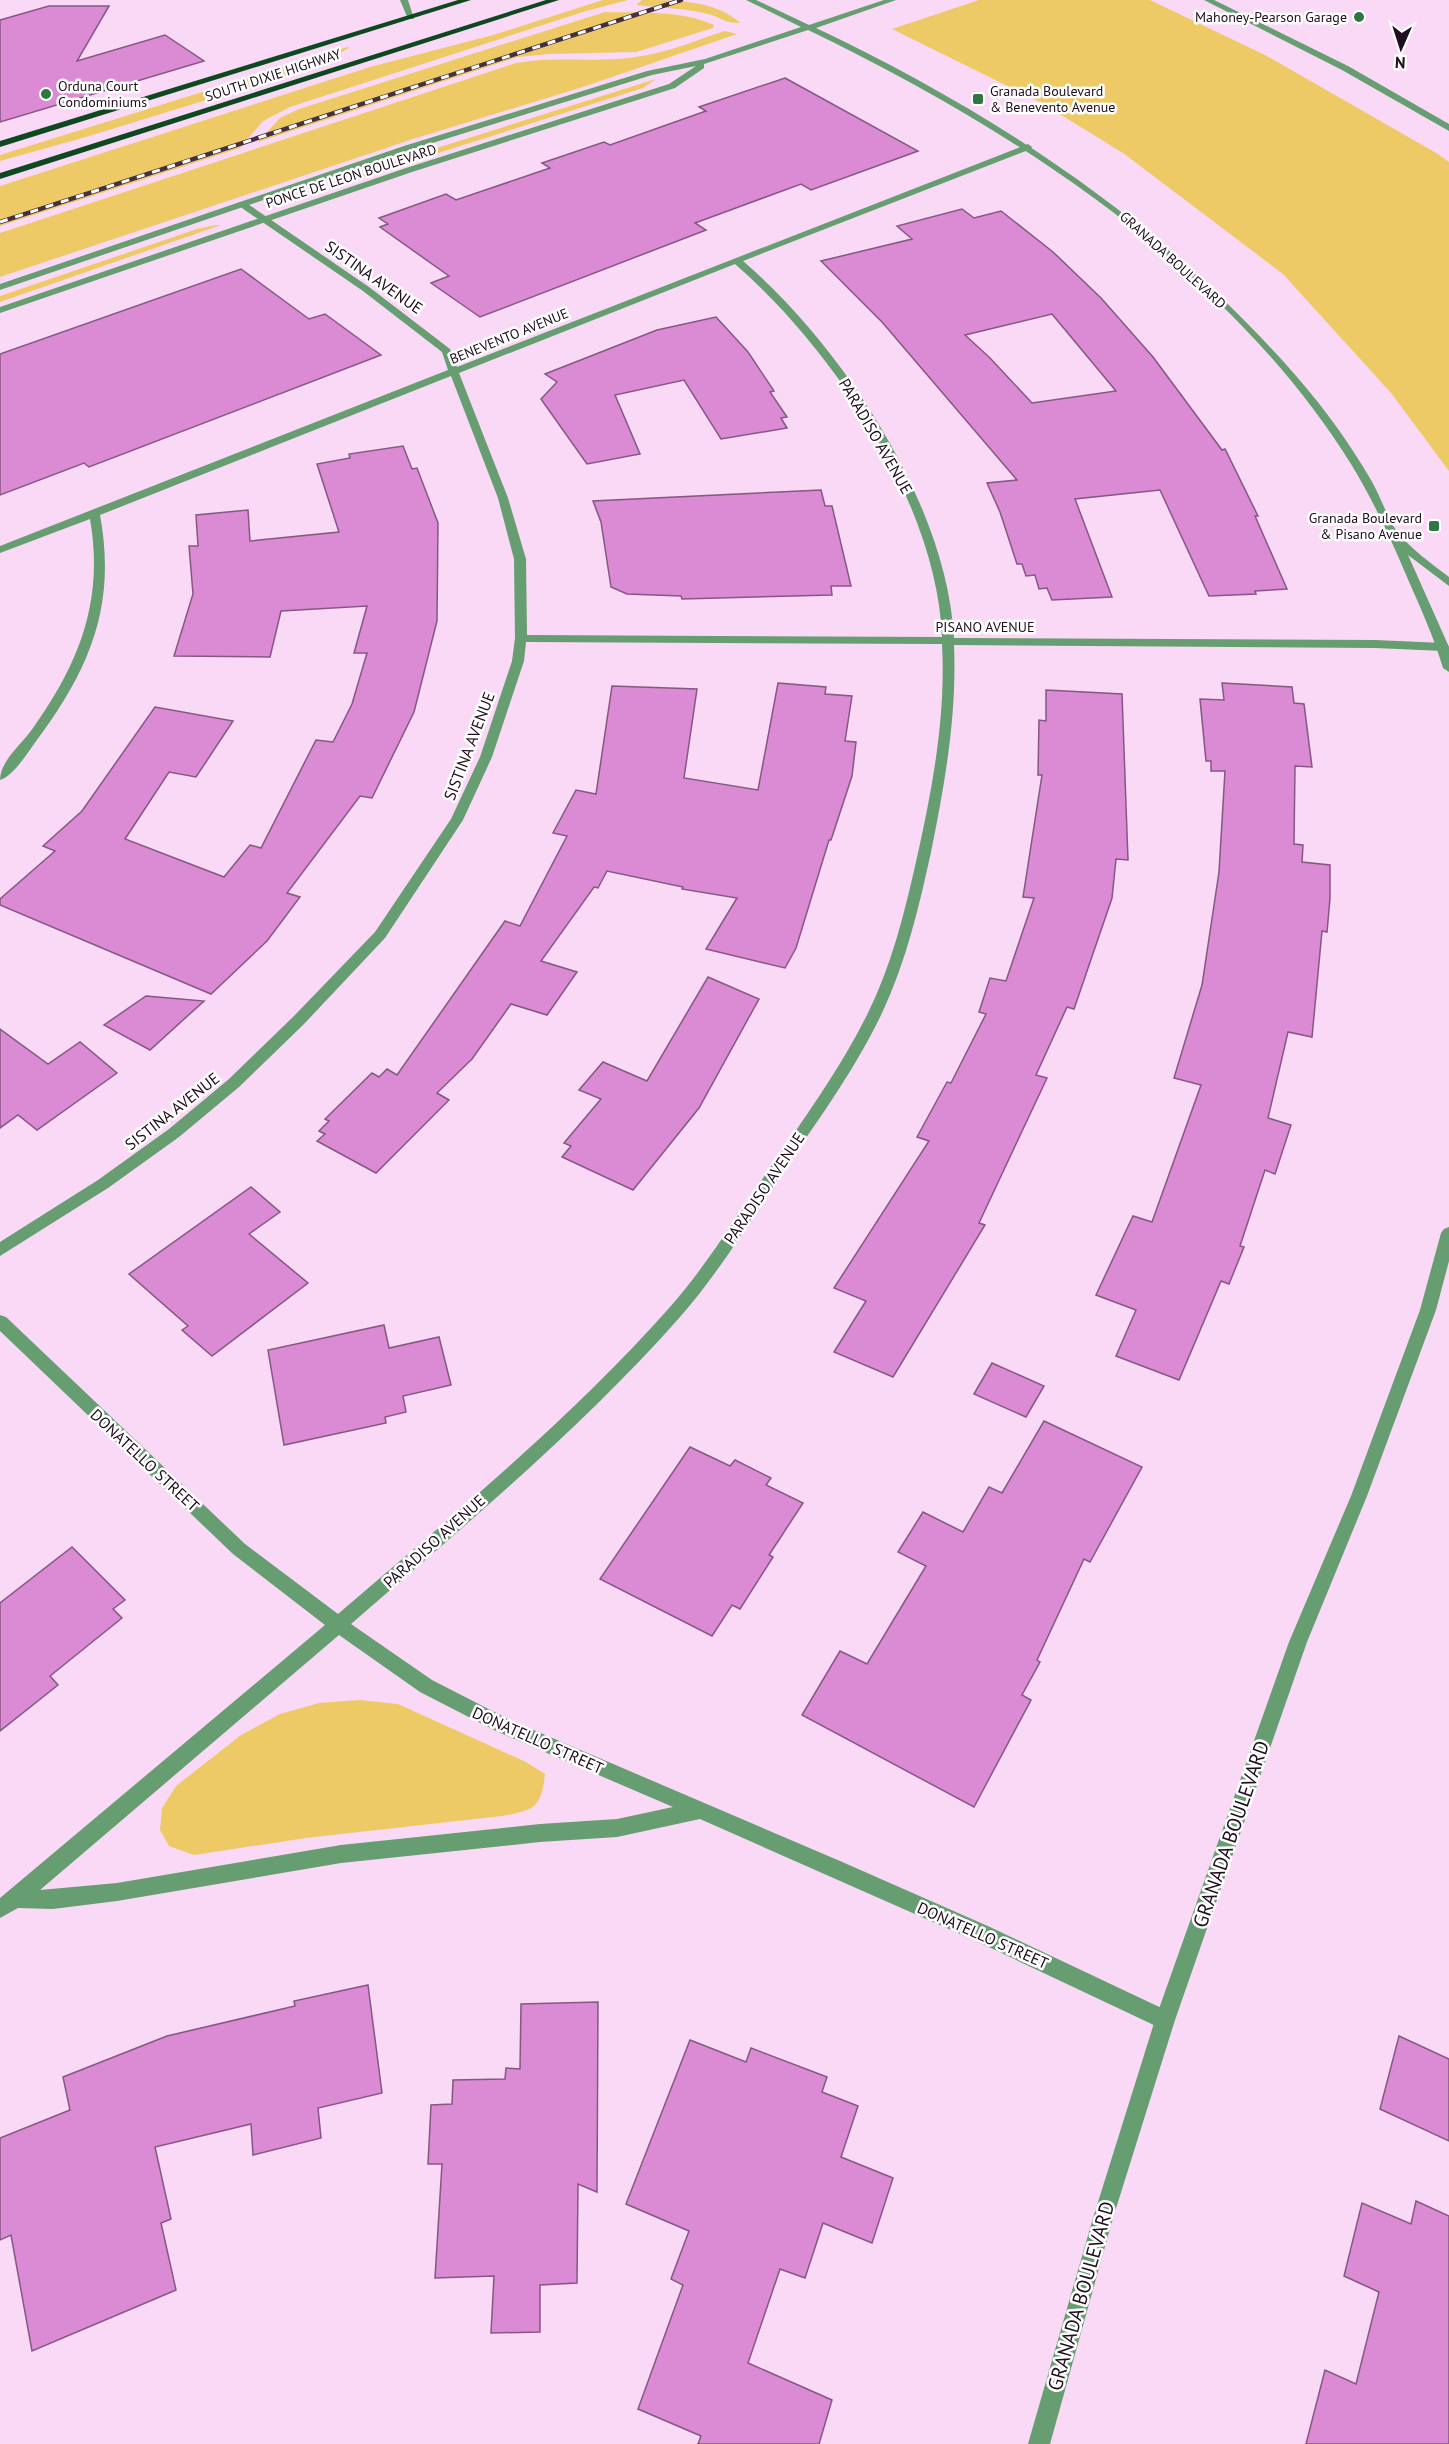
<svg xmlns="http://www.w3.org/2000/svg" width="1449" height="2444" viewBox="0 0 1449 2444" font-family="'PT Sans',sans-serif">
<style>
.green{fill:#eeca67}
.building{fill:#da8bd4;stroke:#865782;stroke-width:1.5;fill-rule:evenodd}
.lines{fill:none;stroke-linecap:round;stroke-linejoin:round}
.minor{fill:#669d71;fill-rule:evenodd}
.tertiary{fill:#669d71;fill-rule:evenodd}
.trunk{fill:#0e4820;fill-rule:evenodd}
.rail-casing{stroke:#452f42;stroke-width:4.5}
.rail{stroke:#fff;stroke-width:3;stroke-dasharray:8;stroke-linecap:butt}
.poi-dot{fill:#2f7642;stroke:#fff;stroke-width:2}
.labels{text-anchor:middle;stroke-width:5;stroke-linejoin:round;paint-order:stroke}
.far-poi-label{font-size:14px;fill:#200d1e;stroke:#fff;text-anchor:end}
.far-street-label{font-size:14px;fill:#200d1e;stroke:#fff}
.street-label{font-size:16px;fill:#200d1e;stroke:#fff}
.near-street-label{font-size:20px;fill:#200d1e;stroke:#fff}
</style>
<rect width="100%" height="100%" fill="#f9d9f6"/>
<!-- green -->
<g class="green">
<polygon points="603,0 628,0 586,11 290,107 263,121 240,148 0,226 0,186 370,67 493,35"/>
<path d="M642,0C674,0 716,0 740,23C726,24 720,17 708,14C685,8 660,8 636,5Z"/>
<polygon points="979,0 1150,0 1265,55 1438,154 1449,162 1449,471 1391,393 1283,274 1123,153 1040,102 892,29"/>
<path d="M605,12C641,13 681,10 714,25L713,28L636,52L549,54L518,57L258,142L280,118L299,109Z"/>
<path d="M725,31L737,34L586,86L413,139L0,277V233L516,63C556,56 596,63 636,57C667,53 696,40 725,31Z"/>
<polygon points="347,47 349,48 311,68 86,137 0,161 0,155"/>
<polygon points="656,79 643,88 356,179 369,171 386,164"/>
<polygon points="216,225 221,225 0,302 0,296 197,229"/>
<path d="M359,1700L398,1704L526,1762L545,1774C541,1809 534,1810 502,1816L306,1838L194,1855L169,1846L160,1830L162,1808L176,1786L241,1735L280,1714L319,1703Z"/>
</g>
<!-- building -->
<g class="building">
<polygon points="49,6 109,6 77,61 165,35 204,61 0,122 0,20"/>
<polygon points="785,78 918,151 811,190 801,184 695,223 706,230 480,317 431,283 449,276 380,227 388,224 379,218 446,194 456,200 550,168 542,163 604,142 610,145 706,111 699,107"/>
<path d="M962,209L974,218L1001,211L1053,252L1101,298L1153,357L1222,450L1225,449L1258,516H1255L1287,589L1255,591L1256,594L1209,596L1160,490L1075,499L1112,597L1052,600L1047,588L1039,589L1035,575L1026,576L1022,564H1017L1000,512L987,483L1017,480L882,322L821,261L912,239L897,226ZM1052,314L1116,391L1032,403L990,358L965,335Z"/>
<polygon points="241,269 309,319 325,314 381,355 89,467 84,463 0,495 0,354"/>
<polygon points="716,317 748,352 774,391 770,392 787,417 781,418 787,428 721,439 684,380 615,395 640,454 587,464 541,399 557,382 545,374 657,330"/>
<polygon points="403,446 412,469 417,468 438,523 437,621 414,712 372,798 360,796 287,893 300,897 267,941 211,994 0,905 0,899 55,851 43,846 82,811 155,707 233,721 196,777 169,772 125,839 224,877 250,845 261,848 316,740 333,742 352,704 367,653 354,653 367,606 281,611 270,657 174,656 193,594 189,546 198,546 196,515 248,510 250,541 339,532 317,464 350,458 349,454"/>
<polygon points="821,490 825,506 832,506 851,586 831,586 832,595 682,599 681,596 627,594 611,587 601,522 593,501"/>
<polygon points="778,683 826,687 825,694 852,696 845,741 856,742 852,776 831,840 829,840 796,948 785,968 706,949 737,898 682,889 683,887 607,871 598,888 594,887 541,961 577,972 547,1015 511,1004 472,1059 437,1093 449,1100 376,1173 317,1141 325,1134 319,1131 329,1121 325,1119 372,1073 379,1077 387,1069 397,1075 505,921 520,926 567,836 553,833 576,790 596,794 612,686 697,689 684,778 758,790"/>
<polygon points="1222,683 1292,687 1294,703 1304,704 1312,767 1295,766 1294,844 1303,845 1302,862 1330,865 1330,898 1327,932 1322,931 1312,1037 1288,1032 1268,1118 1291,1125 1275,1174 1265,1170 1240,1246 1244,1247 1229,1284 1221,1281 1179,1380 1116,1356 1136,1310 1096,1295 1133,1216 1152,1222 1201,1085 1174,1078 1202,985 1219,872 1225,771 1211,771 1211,761 1206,761 1200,699 1224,700"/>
<polygon points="1046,690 1122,694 1128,860 1116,859 1112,898 1074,1009 1067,1007 1036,1075 1047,1078 979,1223 985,1225 893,1377 834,1352 866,1301 834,1288 929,1141 917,1137 947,1082 951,1083 986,1014 979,1012 990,978 1006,981 1034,898 1023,897 1042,775 1038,775 1039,720 1046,721"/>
<polygon points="708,977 759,999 699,1108 633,1190 562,1157 571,1146 564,1143 601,1099 579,1090 603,1062 647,1081"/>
<polygon points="146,996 204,1001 150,1050 104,1025"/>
<polygon points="0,1029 48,1064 80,1042 117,1073 37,1130 18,1115 0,1128"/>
<polygon points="251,1187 280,1212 249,1234 308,1283 212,1356 182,1330 188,1326 129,1274"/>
<polygon points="384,1325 389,1348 439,1337 451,1385 403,1396 406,1412 385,1417 386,1423 284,1445 268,1350"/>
<polygon points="992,1363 1044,1386 1026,1417 974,1394"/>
<polygon points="1044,1421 1142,1467 1090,1562 1084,1559 1037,1660 1040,1662 1022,1695 1031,1700 974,1807 802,1715 840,1651 867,1664 926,1566 898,1552 923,1512 963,1532 989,1487 1002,1493"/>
<polygon points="690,1447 730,1466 735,1460 771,1478 766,1485 803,1503 769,1555 773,1557 740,1609 732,1605 712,1636 600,1579"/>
<polygon points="72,1547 125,1600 113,1609 122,1618 50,1676 58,1685 0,1731 0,1603"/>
<polygon points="368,1985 382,2093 318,2108 321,2138 253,2155 251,2124 155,2147 171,2219 161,2223 176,2290 32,2351 11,2235 0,2240 0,2138 70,2110 63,2077 167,2036 295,2006 294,2001"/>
<polygon points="598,2002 597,2192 578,2184 577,2283 540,2285 540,2332 491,2333 494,2276 435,2278 442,2164 428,2164 431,2105 452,2104 453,2080 505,2079 506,2068 520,2069 521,2004"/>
<polygon points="1399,2036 1449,2059 1449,2141 1380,2109"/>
<polygon points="690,2040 746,2062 751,2048 827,2077 822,2092 858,2106 841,2157 893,2178 872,2243 823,2223 805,2278 780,2269 748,2363 832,2400 819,2444 698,2444 701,2436 638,2409 683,2285 671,2279 689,2231 626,2204"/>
<polygon points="1416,2201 1449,2216 1449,2444 1306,2444 1325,2370 1356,2384 1379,2292 1344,2276 1362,2203 1411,2224"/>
</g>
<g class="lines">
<!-- minor -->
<g class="minor">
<polygon points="400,0 408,0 414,19 408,19"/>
<polygon points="1204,0 1214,0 1348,66 1449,124 1449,131 1342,70"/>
<path d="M1028,144L1032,147L1031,149L743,261C842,346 947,504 954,638L1375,640L1443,643L1449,647L1443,651L1375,648L954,645C957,715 945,783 931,852C919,907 906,962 882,1013C854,1072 814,1126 777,1180C746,1227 717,1275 680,1317C581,1429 464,1526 351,1624L432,1680L508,1719L840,1861L990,1927L1172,2013L1175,2020L1172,2027L1165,2030L1158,2027L976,1941L700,1819L617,1837L540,1842L341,1863L117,1901L53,1909L18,1908L0,1918V1898L325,1625L233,1554L0,1331V1315L6,1317L245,1544L338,1614C452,1516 571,1419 670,1307C707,1265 736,1217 768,1171C803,1120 839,1071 867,1015C891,967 904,915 916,862C932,790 946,719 942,644L526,642L524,661L492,757L463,820L385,938L304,1024L239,1087L179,1137L108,1188L0,1256V1242L98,1180L169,1129L229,1079L294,1016L375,932L451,819L480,757L512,661L515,638L514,559L498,498L451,376L100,515C117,607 89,671 34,744C26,755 13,776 0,780C0,761 22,744 33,728C80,662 104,600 90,519L0,553V546L448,370L442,352L363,291L239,206V202H245L369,287L450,349L457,367ZM735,264C833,349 937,504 942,637L527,635L526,559L508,498L459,373ZM339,1635L420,1692L496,1731L673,1807L617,1819L540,1824L341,1845L117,1883L40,1890Z"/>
</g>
<!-- tertiary -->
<g class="tertiary">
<path d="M746,0H756L809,25L884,0H896L816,28C997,114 1164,224 1297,377C1325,409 1350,444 1371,480C1381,497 1387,518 1398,533C1411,549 1432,564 1449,577V586L1408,555L1449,647V672L1443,668C1434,637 1420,607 1407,577C1391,539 1373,500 1351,464C1229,268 1012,128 808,30L704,64V68L675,88L412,172L0,313V307L406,168L669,84L696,66L652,75L410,150L0,290V284L404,146L647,71L705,59L801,27Z"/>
<polygon points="1449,1227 1449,1261 1436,1310 1367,1496 1307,1642 1175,2020 1113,2218 1050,2444 1028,2444 1093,2218 1155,2020 1289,1642 1351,1496 1420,1310 1441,1233 1444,1229"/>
</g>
<!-- trunk -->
<g class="trunk">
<polygon points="458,0 471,0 0,147 0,141"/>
<polygon points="546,0 559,0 0,179 0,173"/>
</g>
<!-- rail casing -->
<g class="rail-casing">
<polyline id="rail" points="0,222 681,0"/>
</g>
<!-- rail -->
<use href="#rail" class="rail"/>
</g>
<!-- markers -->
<g class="poi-dot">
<circle cx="1359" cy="17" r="6"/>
<circle cx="46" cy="94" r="6"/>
<rect x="972" y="93" width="12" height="12" rx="3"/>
<rect x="1428" y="520" width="12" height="12" rx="3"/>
</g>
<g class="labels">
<!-- far-poi labels -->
<g class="far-poi-label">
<text x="1347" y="22">Mahoney-Pearson Garage</text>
<text x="58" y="91" text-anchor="start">Orduna Court<tspan x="58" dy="16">Condominiums</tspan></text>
<text x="990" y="96" text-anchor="start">Granada Boulevard<tspan x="990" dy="16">&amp; Benevento Avenue</tspan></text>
<text x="1422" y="523">Granada Boulevard<tspan x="1422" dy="16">&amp; Pisano Avenue</tspan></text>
</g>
<!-- far-street labels -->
<g class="far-street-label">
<text transform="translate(273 75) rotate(-18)" y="5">SOUTH DIXIE HIGHWAY</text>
<text transform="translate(351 176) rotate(-18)" y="5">PONCE DE LEON BOULEVARD</text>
<text transform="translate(1173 260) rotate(42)" y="5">GRANADA BOULEVARD</text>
<text transform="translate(509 336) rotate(-22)" y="5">BENEVENTO AVENUE</text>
<text x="985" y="632">PISANO AVENUE</text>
</g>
<!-- street labels -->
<g class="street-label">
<text transform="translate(374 277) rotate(35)" y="6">SISTINA AVENUE</text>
<text transform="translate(876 436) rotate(60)" y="6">PARADISO AVENUE</text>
<text transform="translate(469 746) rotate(-69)" y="6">SISTINA AVENUE</text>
<text transform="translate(172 1111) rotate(-38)" y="6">SISTINA AVENUE</text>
<text transform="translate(764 1188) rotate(-56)" y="6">PARADISO AVENUE</text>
<text transform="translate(145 1460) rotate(43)" y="6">DONATELLO STREET</text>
<text transform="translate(434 1541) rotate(-42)" y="6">PARADISO AVENUE</text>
<text transform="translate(538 1740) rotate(24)" y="6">DONATELLO STREET</text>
<text transform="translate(983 1935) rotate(24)" y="6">DONATELLO STREET</text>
</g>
<!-- near-street labels -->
<g class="near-street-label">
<text transform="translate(1231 1834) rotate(-71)" y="7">GRANADA BOULEVARD</text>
<text transform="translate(1081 2296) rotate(-74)" y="7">GRANADA BOULEVARD</text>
</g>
</g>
<!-- north arrow -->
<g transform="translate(1401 48) rotate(183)" stroke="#ffffff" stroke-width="4.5" paint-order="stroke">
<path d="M0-4.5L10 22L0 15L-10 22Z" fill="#200d1e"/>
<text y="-9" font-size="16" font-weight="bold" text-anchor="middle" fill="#200d1e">N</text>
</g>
</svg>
